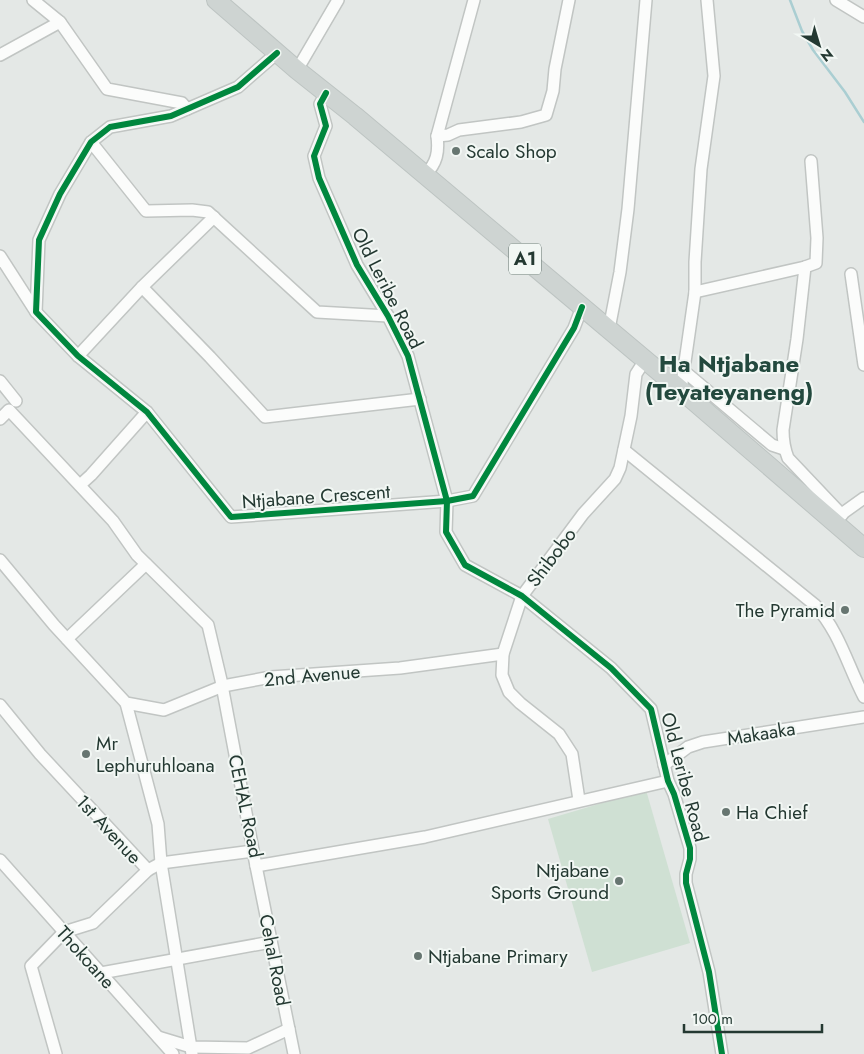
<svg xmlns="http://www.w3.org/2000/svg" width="864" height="1054" viewBox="0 0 864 1054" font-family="Jost,sans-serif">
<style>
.green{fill:#cfe0d3}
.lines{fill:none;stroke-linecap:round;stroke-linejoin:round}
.stream{stroke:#aaced2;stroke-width:2.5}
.minor-casing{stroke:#c1c5c3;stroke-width:14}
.primary-casing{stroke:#bdc4c2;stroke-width:20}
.minor{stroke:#fbfcfb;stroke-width:11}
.primary{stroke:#ced4d2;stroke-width:18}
.cycleway-casing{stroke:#f2f7f4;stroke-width:9}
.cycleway{stroke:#00873e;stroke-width:6}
.poi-dot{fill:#677671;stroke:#f2f7f4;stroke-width:2}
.labels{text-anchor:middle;stroke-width:4;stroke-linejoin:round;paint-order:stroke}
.shield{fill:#f2f7f4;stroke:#62726c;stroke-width:1}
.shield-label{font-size:18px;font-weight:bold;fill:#243932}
.poi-label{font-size:19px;fill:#243932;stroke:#f2f7f4;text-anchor:start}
.street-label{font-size:19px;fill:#243932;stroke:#f2f7f4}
.district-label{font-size:24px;font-weight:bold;fill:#23493e;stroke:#f2f7f4}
</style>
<rect width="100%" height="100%" fill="#e4e8e6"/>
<!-- green -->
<polygon class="green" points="646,790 690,943 592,972 548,819"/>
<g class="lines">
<!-- stream -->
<polyline class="stream" points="790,0 802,31 813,50 845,92 864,122"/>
<!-- minor casing -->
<g class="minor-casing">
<g id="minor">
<polyline points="33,0 60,22"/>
<polyline points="836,0 864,17"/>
<polyline points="277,53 238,87 171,116 110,127 91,142 60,194 39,240 36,312 78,356 147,412 231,517 447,501 473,496 574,328 582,307"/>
<polyline points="0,55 60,22 107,89 182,103 187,109"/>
<polyline points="297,70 338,0"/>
<polyline points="326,93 320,104 326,126 314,156 319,178 357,265 388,316 408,356 447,501 446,532 465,565 522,596 611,668 651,709 668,781 674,794 690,848 690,859 686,874 686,883 709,972 722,1054"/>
<polyline points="437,136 448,135 459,130 521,122 546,115 553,91 555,69 569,0"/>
<polyline points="91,142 146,211 192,210 208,212 317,312 388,316"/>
<path d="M425,175C437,163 439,152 437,136L474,0"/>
<polyline points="0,256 36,312"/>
<path d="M805,267L797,339L783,430C783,441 784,448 788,458L842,515"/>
<polyline points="851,274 864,365"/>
<polyline points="142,287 210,357 265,417 420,399"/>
<polyline points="695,292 805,267 816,263 817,238 811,161"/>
<polyline points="609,329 620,272 628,209 646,0"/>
<polyline points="78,356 142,287 214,217"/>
<polyline points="684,371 772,445 784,449"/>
<polyline points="0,381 16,401"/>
<polyline points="681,390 695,292 695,262 701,169 714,76 707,0"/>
<polyline points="0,419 9,410 113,521 137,555 208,625 221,680 256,866 425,837 668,781"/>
<path d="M624,450L815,605C840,633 847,664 864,697"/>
<polyline points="80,485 91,475 147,412"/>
<polyline points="836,518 864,498"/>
<polyline points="0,560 54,625 126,703 164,710 223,686 271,677 400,668 503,654"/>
<polyline points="67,639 146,564"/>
<polyline points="126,703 158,824 161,863 192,1054"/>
<polyline points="0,705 40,754 148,870 161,863 253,851"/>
<polyline points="664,765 688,747 703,742 864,717"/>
<polyline points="579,800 572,754 559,734 520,703 509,692 502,675 503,654 522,596 583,514 615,479 620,468 631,416 636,374 645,360"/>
<polyline points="0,860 173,1054"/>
<polyline points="256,866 294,1054"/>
<polyline points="101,973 271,942"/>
<polyline points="158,1037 191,1047 248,1048 289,1029"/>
<polyline points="56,1054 31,966 64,932 93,923 148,870"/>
</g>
</g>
<!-- primary casing -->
<g class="primary-casing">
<polyline id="primary" points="216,0 297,70 355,116 681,390 864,548"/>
</g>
<!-- minor -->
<use href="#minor" class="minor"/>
<!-- primary -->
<use href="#primary" class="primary"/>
<!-- cycleway casing -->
<g class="cycleway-casing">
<g id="cycleway">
<polyline points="277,53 238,87 171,116 110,127 91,142 60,194 39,240 36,312 78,356 147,412 231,517 447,501 473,496 574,328 582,307"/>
<polyline points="326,93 320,104 326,126 314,156 319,178 357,265 388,316 408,356 447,501 446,532 465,565 522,596 611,668 651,709 668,781 674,794 690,848 690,859 686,874 686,883 709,972 722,1054"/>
</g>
</g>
<!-- cycleway -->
<use href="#cycleway" class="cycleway"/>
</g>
<!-- markers -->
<g class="poi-dot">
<circle cx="456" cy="151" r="5"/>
<circle cx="845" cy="610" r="5"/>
<circle cx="86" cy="754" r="5"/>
<circle cx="726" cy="812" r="5"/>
<circle cx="619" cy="881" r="5"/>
<circle cx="418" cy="956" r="5"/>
</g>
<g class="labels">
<!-- shield labels -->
<rect class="shield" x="509" y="243.5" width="32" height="31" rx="4"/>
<g class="shield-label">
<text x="525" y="265">A1</text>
</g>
<!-- poi labels -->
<g class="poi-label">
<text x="466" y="158">Scalo Shop</text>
<text x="835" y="617" text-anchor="end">The Pyramid</text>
<text x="96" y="750">Mr<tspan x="96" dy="22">Lephuruhloana</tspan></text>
<text x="736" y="819">Ha Chief</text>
<text x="609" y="877" text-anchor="end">Ntjabane<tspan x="609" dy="22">Sports Ground</tspan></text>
<text x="428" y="963">Ntjabane Primary</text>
</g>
<!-- street labels -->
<g class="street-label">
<text transform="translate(388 288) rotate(63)" y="7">Old Leribe Road</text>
<text transform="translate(316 496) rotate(-4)" y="7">Ntjabane Crescent</text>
<text transform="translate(551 557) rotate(-53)" y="7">Shibobo</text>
<text transform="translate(312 675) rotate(-5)" y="7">2nd Avenue</text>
<text transform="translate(761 733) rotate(-9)" y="7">Makaaka</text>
<text transform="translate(685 777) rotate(75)" y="7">Old Leribe Road</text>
<text transform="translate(246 806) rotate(78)" y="7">CEHAL Road</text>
<text transform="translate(109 829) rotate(47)" y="7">1st Avenue</text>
<text transform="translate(86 957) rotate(48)" y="7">Thokoane</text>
<text transform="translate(275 960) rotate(79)" y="7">Cehal Road</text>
</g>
<!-- district labels -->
<g class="district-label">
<text x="729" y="372">Ha Ntjabane<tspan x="729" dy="28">(Teyateyaneng)</tspan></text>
</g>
</g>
<!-- north arrow -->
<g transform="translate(819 45) rotate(142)" stroke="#f2f7f4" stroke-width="4" paint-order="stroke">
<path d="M0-4L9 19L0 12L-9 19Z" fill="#243932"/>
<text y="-8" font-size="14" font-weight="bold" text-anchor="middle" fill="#243932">N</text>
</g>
<!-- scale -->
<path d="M684 1024v8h138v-8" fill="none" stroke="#243932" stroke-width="2.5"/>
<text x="692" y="1024" font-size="15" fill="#243932" stroke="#f2f7f4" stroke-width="4" paint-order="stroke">100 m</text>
</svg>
